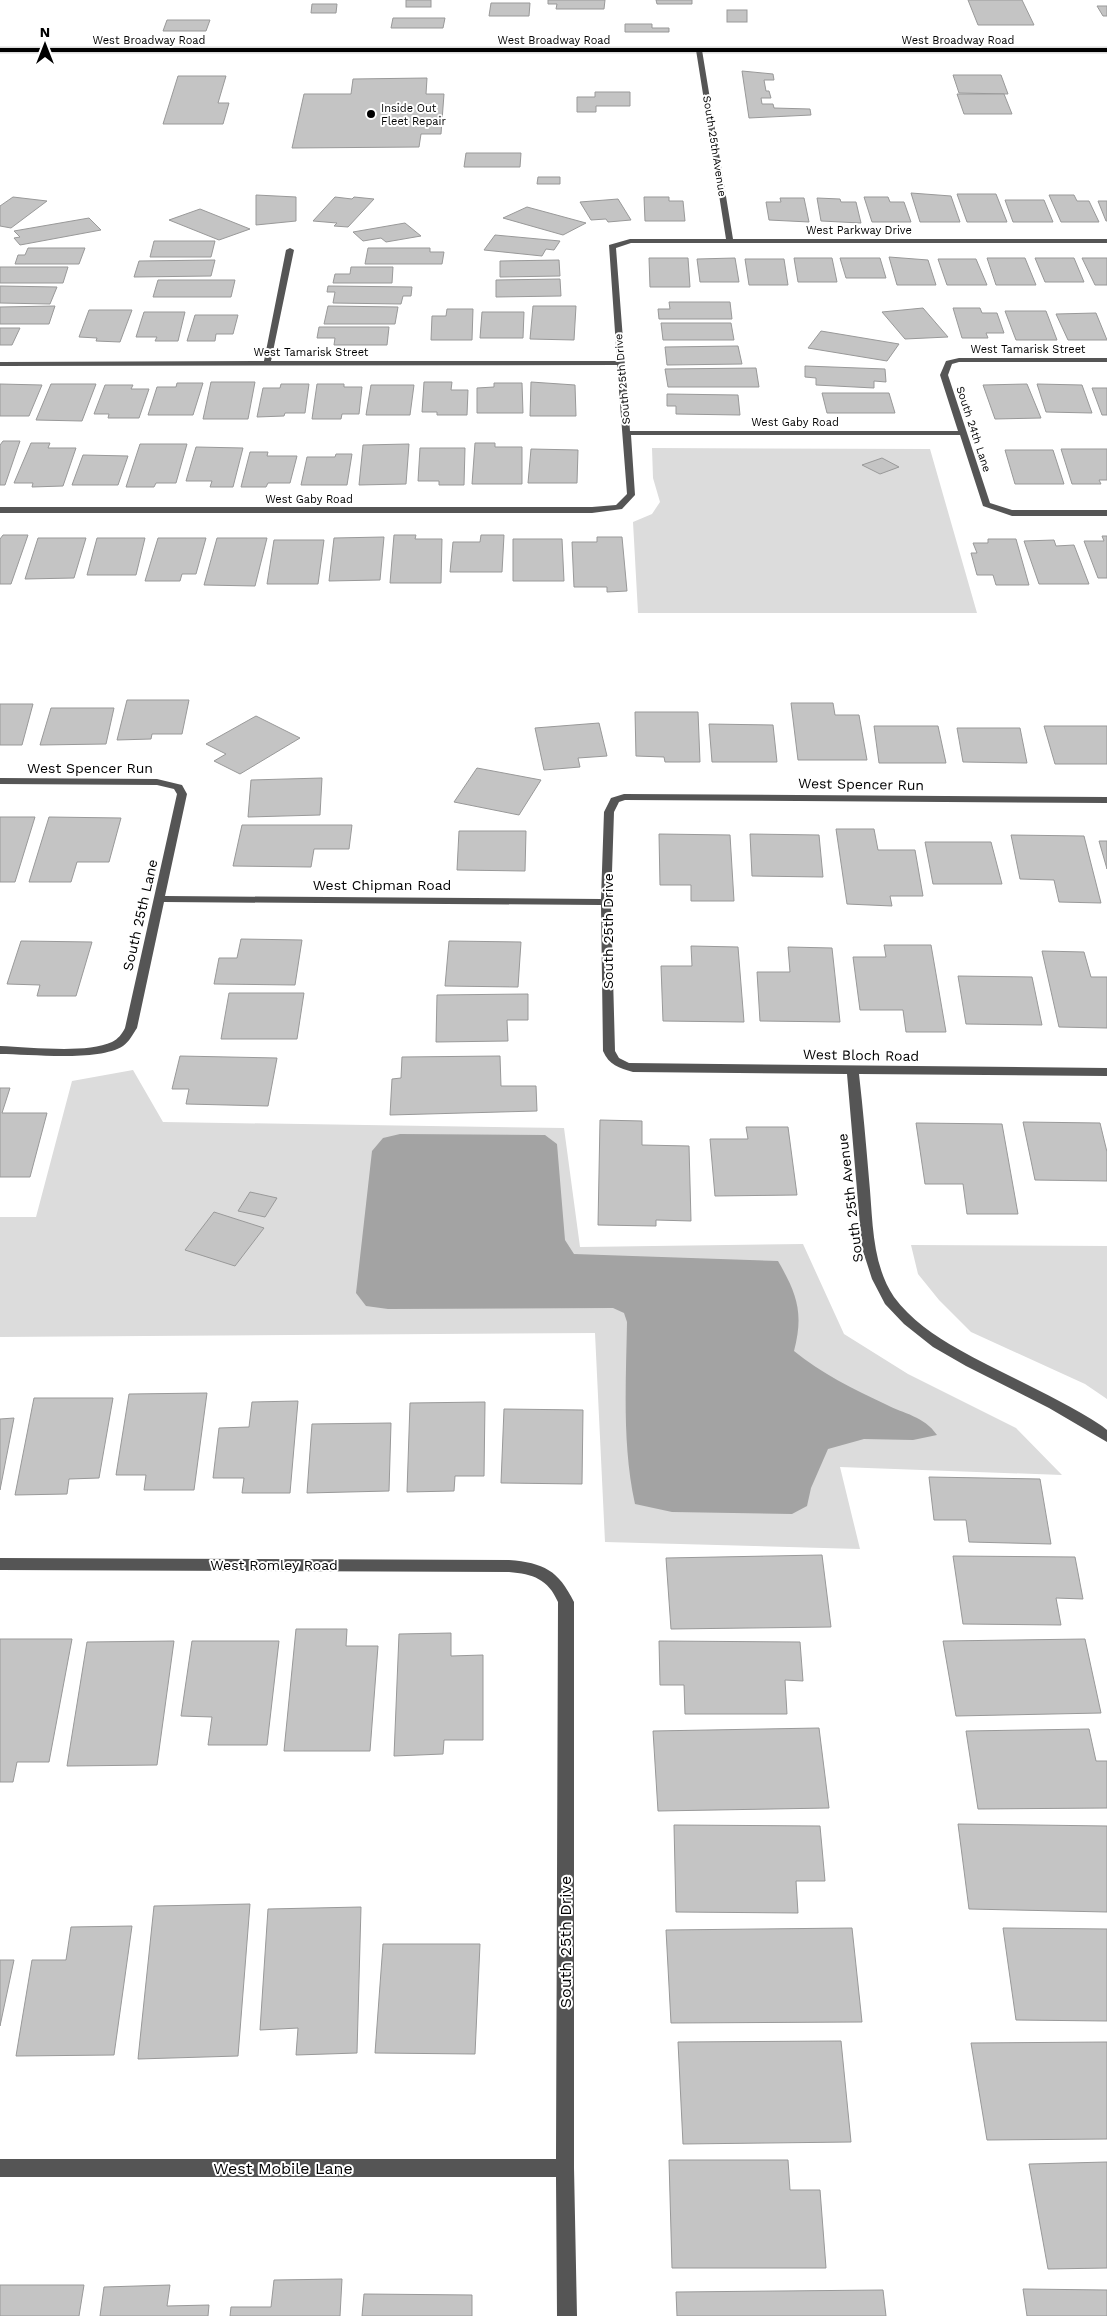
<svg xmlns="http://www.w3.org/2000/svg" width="1107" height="2316" viewBox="0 0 1107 2316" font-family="'Work Sans',sans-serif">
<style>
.green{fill:#dcdcdc}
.water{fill:#a3a3a3}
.building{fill:#c4c4c4;stroke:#999}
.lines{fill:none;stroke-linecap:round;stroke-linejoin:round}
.major-casing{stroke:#dbdbdb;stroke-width:3}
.minor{fill:#555;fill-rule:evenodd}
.major{fill:#000;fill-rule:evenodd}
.poi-dot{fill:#000;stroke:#fff;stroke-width:2}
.labels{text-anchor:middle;stroke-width:4;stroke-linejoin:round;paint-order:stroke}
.far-street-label{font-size:11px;fill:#000;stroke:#fff}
.far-poi-label{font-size:11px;fill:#000;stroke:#fff;text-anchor:start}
.street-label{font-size:14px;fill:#000;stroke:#fff}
.near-street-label{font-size:16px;fill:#000;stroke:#fff}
</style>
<rect width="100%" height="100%" fill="#fff"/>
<!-- green -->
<g class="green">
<polygon points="652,448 930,449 977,613 638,613 633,522 652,514 660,502 653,478"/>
<polygon points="133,1070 163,1122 564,1128 580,1247 803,1244 844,1334 908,1374 1016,1428 1062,1475 840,1467 860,1549 605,1542 595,1333 0,1337 0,1217 36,1217 72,1081"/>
<polygon points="911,1245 1107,1246 1107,1399 1085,1384 971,1332 939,1300 918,1274"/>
</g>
<!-- water -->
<path class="water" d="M400,1134L545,1135L557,1144L565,1240L574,1254L778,1261C797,1294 804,1313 794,1351C821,1373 853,1389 885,1404C904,1414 924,1416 937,1435L913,1440L864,1439L828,1449L811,1488L807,1506L792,1514L672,1512L635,1504C622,1444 626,1383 627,1322L624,1313L613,1308L388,1309L366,1306L356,1293L372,1151L383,1138Z"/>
<!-- building -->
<g class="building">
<rect x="406" y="0" width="25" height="7"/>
<polygon points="548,0 605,0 604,9 556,9 557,4 548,4"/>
<polygon points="656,0 692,0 692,4 657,4"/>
<polygon points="968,0 1022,0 1034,25 978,25"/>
<polygon points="491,3 530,3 529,16 489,16"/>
<polygon points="312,4 337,4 336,13 311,13"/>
<polygon points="1097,6 1107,6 1107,16 1103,16"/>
<rect x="727" y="10" width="20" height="12"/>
<polygon points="393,18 445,18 443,28 391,28"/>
<polygon points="167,20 210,20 206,31 163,31"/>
<polygon points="625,24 652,24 652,28 669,28 669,32 625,32"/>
<polygon points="742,71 773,74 774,80 764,80 766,91 769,91 771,98 761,98 762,104 773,104 774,108 810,109 811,115 749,118"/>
<polygon points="953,75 1001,75 1008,94 959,93"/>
<polygon points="178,76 226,76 218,103 229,103 223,124 163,124"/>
<polygon points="427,78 426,94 444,94 441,134 421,134 419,147 292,148 304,94 351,94 353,79"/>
<polygon points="595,92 630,92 630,106 596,106 596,112 577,112 577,97 595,97"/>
<polygon points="957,94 1004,94 1012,114 964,114"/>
<polygon points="466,153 521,153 520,167 464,167"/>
<polygon points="538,177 560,177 560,184 537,184"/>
<polygon points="911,193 951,196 960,222 920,222"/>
<polygon points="957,194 996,194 1007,222 967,222"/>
<polygon points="256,195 296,197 296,221 256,225"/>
<polygon points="1049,195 1074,195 1077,201 1089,201 1099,222 1061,222"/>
<polygon points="13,197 47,201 11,228 0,226 0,206"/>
<polygon points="335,197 352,199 354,197 374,199 348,227 334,226 337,223 313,221"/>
<polygon points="644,197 669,197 669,201 683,201 685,221 645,221"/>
<polygon points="864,197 888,197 890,202 904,202 911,222 872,222"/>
<polygon points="780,198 804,198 809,222 769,220 766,202 781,202"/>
<polygon points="817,198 840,199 841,202 856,202 861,223 821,221"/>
<polygon points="618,199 631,220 608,222 606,219 591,220 580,202"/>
<polygon points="1005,200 1044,200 1053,222 1013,222"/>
<polygon points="1098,201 1107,201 1107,221 1106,221"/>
<polygon points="527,207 586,223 563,235 503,218"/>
<polygon points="200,209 250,229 219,240 169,220"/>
<polygon points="89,218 101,230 20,245 14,238 20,237 14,231"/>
<polygon points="405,223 421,236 386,242 381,238 363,241 353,232"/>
<polygon points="495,235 560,241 554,250 546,249 542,256 484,250"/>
<polygon points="154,241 215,241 211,257 150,257"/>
<polygon points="28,248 85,248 79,264 15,264 18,255 25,255"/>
<polygon points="368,248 430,248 430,252 444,252 442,264 365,264"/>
<polygon points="889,257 928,260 936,285 897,285"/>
<polygon points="649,258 688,258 690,287 650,287"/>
<polygon points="735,258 739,282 700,282 697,259"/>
<polygon points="794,258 832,258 837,282 798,282"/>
<polygon points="840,258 880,258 886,278 846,278"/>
<polygon points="987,258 1025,258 1036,285 996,285"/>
<polygon points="1035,258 1074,258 1084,282 1045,282"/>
<polygon points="1082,258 1107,258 1107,285 1095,285"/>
<polygon points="745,259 784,259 788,285 749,285"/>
<polygon points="938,259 976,259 987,285 947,285"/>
<polygon points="215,260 211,276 134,277 139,261"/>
<polygon points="559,260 560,276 500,277 500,261"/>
<polygon points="0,267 68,267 63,283 0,283"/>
<polygon points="351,267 393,267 392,283 333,283 335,274 350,274"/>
<polygon points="560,279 561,296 496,297 496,280"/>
<polygon points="158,280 235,280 231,297 153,297"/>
<polygon points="0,286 57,287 50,304 0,303"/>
<polygon points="328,286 412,287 411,296 403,296 401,304 333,303 335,292 327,292"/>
<polygon points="669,302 730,302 732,319 659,319 658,309 670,309"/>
<polygon points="55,306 49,324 0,324 0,307"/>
<polygon points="328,306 398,307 395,324 324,324"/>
<polygon points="533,306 576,306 574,340 530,339"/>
<polygon points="923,308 948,337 905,339 882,312"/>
<polygon points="953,308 980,308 982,313 997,313 1004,333 986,333 988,338 962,338"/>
<polygon points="447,309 473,309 472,340 431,340 432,316 446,316"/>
<polygon points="89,310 132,310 120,342 96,341 97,338 79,337"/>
<polygon points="1005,311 1046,311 1057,340 1016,340"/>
<polygon points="144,312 185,312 178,341 155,341 157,337 136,337"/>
<polygon points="482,312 524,312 523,338 480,338"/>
<polygon points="1096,313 1107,340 1068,340 1056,314"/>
<polygon points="195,315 238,315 233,334 216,334 215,341 187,341"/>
<polygon points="661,323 731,323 734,340 663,340"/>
<polygon points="319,327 389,327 387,345 334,345 335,338 317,338"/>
<polygon points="0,328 20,328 12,345 0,345"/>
<polygon points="821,331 899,344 887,361 808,348"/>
<polygon points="738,346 742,364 667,365 665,347"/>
<polygon points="805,366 885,369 886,382 874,381 874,388 816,385 816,378 805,377"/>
<polygon points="756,368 759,387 668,387 665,369"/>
<polygon points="211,382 255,382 248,419 203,419"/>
<polygon points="424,382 452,382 451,390 468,390 467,415 437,415 437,412 422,412"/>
<polygon points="531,382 575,385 576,416 530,416"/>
<polygon points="177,383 203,383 193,415 148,415 157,387 176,387"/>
<polygon points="494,383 522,383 523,413 477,413 477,388 494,387"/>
<polygon points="0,384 42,385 29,416 0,416"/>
<polygon points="51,384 96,384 82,421 36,420"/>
<polygon points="281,384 309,384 305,413 285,413 284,416 257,417 263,388 280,388"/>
<polygon points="317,384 344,384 344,387 362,387 359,414 342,414 341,419 312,419"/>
<polygon points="1027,384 1041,418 995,419 983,385"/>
<polygon points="1037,384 1082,385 1092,413 1046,412"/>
<polygon points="105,385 133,385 131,389 149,389 139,418 108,418 109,414 94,414"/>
<polygon points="371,385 414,385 410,415 366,415"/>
<polygon points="1092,388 1107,388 1107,415 1102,415"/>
<polygon points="822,393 889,393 895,413 827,413"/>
<polygon points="667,394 738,395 740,415 676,414 676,406 667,406"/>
<polygon points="3,441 20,441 5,485 0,485 0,445"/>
<polygon points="31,443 50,443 48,448 76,448 63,486 32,487 33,483 14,483"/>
<polygon points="475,443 495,443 495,447 522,447 522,484 472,484"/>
<polygon points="140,444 187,444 176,483 156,483 154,487 126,487"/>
<polygon points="409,444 406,484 359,485 363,445"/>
<polygon points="196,447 243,448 233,487 210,487 212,481 186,481"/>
<polygon points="420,448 465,448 464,485 439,485 439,481 418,481"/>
<polygon points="531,449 578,450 577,483 528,483"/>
<polygon points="1061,449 1107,449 1107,480 1099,480 1101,484 1072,484"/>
<polygon points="1005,450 1053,450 1064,484 1015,484"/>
<polygon points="250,452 268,452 267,456 297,456 290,483 268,483 266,487 241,487"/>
<polygon points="336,454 352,454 347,485 301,485 307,457 335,457"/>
<polygon points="83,455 128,456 118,485 72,485"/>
<polygon points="882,458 899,467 880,474 862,465"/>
<polygon points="3,535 28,535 11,584 0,584 0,539"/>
<polygon points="394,535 416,535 415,539 442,539 441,583 390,583"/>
<polygon points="481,535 504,535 502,572 450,572 453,542 480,542"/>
<polygon points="1102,536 1107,536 1107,578 1098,578 1084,541 1104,541"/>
<polygon points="384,537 380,580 329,581 334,538"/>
<polygon points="597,537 622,537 627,591 607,592 607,587 574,587 572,542 597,542"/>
<polygon points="38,538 86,538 74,578 25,579"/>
<polygon points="97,538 145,538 136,575 87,575"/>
<polygon points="158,538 206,538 196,574 182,574 180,581 145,581"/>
<polygon points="217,538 267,538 255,586 204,585"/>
<polygon points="513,539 562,539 564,581 513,581"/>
<polygon points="988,539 1016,539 1029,585 996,585 993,575 977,575 971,553 977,553 973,543 988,543"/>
<polygon points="274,540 324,540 318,584 267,584"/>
<polygon points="1054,540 1056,546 1074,545 1089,584 1039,584 1024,541"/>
<polygon points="127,700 189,700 182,734 152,734 151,739 117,740"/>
<polygon points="791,703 833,703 835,715 859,715 867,760 798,760"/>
<polygon points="0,704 33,704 22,745 0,745"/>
<polygon points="51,708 114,708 106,744 40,745"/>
<polygon points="635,712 698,712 700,762 665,762 664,757 636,756"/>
<polygon points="256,716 300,738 240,774 214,761 226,754 206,744"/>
<polygon points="599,723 607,756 578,758 580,767 544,770 535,728"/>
<polygon points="709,724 773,725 777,762 712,762"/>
<polygon points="874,726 938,726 946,763 879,763"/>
<polygon points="1044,726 1107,726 1107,764 1055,764"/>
<polygon points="957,728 1020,728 1027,763 963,762"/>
<polygon points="477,768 541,780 519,815 454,802"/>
<polygon points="322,778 320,815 248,817 251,780"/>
<polygon points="0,817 35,817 15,882 0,882"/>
<polygon points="49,817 121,818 109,862 77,862 71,882 29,882"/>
<polygon points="242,825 352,825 349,849 314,849 311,867 233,866"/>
<polygon points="836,829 874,829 878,850 915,850 923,896 890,896 892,906 847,904"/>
<polygon points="459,831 526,831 525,871 457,870"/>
<polygon points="659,834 730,835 734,901 691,901 691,885 660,885"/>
<polygon points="750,834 819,835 823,877 752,876"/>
<polygon points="1011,835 1084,836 1101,903 1059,902 1054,880 1020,879"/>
<polygon points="1099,841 1107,841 1107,869"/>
<polygon points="925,842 991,842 1002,884 933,884"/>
<polygon points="241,939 302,940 295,985 214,984 219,958 237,958"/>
<polygon points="21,941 92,942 76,996 37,996 40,985 7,984"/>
<polygon points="449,941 521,942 518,987 445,986"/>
<polygon points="884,945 931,945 946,1032 906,1032 903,1010 860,1010 853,957 886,957"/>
<polygon points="691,946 738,947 744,1022 663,1021 661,966 692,966"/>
<polygon points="788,947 832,948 840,1022 760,1021 757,972 790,972"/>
<polygon points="1042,951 1084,952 1091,977 1107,977 1107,1028 1059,1027"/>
<polygon points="958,976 1032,977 1042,1025 966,1024"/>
<polygon points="229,993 304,993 297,1039 221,1039"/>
<polygon points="528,994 528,1020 507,1020 508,1041 436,1042 437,995"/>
<polygon points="180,1056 277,1058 268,1106 186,1104 189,1089 172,1089"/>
<polygon points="500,1056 501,1086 536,1086 537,1111 390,1115 392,1079 401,1078 402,1057"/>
<polygon points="0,1088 10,1088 2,1113 47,1113 30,1177 0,1177"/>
<polygon points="600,1120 642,1121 642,1145 689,1146 691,1221 656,1220 656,1226 598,1225"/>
<polygon points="1023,1122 1100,1123 1107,1152 1107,1181 1035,1180"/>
<polygon points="916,1123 1002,1124 1018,1214 967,1214 963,1184 925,1184"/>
<polygon points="746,1127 788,1127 797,1195 715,1196 710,1139 748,1139"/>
<polygon points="250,1192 277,1198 265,1217 238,1211"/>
<polygon points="214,1212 264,1228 235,1266 185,1250"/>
<polygon points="207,1393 194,1490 144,1490 146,1475 116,1475 129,1394"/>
<polygon points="34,1398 113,1398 99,1478 69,1479 67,1494 15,1495"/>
<polygon points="298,1401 290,1493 242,1493 244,1478 213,1478 219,1428 249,1427 252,1402"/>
<polygon points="485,1402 484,1476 455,1476 454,1491 407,1492 410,1403"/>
<polygon points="504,1409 583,1410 582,1484 501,1483"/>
<polygon points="14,1418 0,1490 0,1419"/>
<polygon points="391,1423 389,1491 307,1493 312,1424"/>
<polygon points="929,1477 1040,1479 1051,1544 969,1542 966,1520 934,1520"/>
<polygon points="822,1555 831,1627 671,1629 666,1558"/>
<polygon points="953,1556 1075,1557 1083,1599 1056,1598 1061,1625 963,1624"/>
<polygon points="296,1629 347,1629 346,1646 378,1646 370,1751 284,1751"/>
<polygon points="451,1633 451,1656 483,1655 483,1740 444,1740 443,1754 394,1756 399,1634"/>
<polygon points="0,1639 72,1639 49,1762 17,1762 13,1782 0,1782"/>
<polygon points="1085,1639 1101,1713 956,1716 943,1641"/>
<polygon points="174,1641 157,1765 67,1766 87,1642"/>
<polygon points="192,1641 279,1641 267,1745 208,1745 212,1717 181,1716"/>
<polygon points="659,1641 800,1642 803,1681 785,1680 787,1714 685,1714 684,1685 660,1685"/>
<polygon points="819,1728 829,1808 658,1811 653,1731"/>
<polygon points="1089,1729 1096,1761 1107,1761 1107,1808 978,1809 966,1731"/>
<polygon points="958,1824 1107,1826 1107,1912 969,1909"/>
<polygon points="674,1825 820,1826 825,1881 796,1881 798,1913 676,1912"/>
<polygon points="250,1904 238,2056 138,2059 154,1906"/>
<polygon points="361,1907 357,2053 296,2055 298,2028 260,2030 268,1909"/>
<polygon points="132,1926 114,2055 16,2056 32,1960 66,1960 71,1927"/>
<polygon points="852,1928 862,2022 671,2023 666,1930"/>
<polygon points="1003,1928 1107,1929 1107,2021 1016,2020"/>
<polygon points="383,1944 480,1944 475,2054 375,2053"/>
<polygon points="0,1960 14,1960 0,2026"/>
<polygon points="841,2041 851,2142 683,2144 678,2042"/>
<polygon points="1107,2042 1107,2139 987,2140 971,2043"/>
<polygon points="669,2160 788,2160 790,2190 820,2190 826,2268 672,2268"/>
<polygon points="1107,2162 1107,2268 1048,2269 1029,2164"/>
<polygon points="342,2279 340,2316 230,2316 231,2307 271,2307 274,2280"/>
<polygon points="0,2285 84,2285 79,2316 0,2316"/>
<polygon points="170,2285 167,2306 209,2305 208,2316 100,2316 104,2287"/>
<polygon points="1023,2289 1107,2290 1107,2316 1027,2316"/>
<polygon points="883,2290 886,2316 677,2316 676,2292"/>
<polygon points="364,2294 472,2295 472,2316 362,2316"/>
</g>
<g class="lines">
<!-- major casing -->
<g class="major-casing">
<rect id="major" x="0" y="48" width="1107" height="4"/>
</g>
<!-- minor -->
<g class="minor">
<polygon points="699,48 702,50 733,239 1107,239 1107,243 631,243 616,248 630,431 958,431 940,375 946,361 959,358 1107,358 1107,362 959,362 952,364 948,375 990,503 1012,510 1107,510 1107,516 1012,516 983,506 960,435 631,435 635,495 622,509 592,513 0,513 0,507 592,507 616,505 627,494 617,365 0,366 0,362 264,361 286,250 290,248 294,250 271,361 617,361 609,245 630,239 726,239 696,50"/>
<path d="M0,778L157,779L182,785L187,794L165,896L601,899L604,812L611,798L624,794L1107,797V803L625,800L619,802L614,812L611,902L615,1051L619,1058L629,1063L1107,1068V1076L859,1074C863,1109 866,1144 869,1179C873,1218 871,1263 894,1297C910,1319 935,1336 958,1349C1006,1376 1056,1396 1102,1426L1107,1430V1442L1049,1408L966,1366L933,1347L904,1324L885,1304L872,1279L862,1248L847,1074L633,1072C619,1068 609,1065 603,1051L601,905L164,902L137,1028C133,1034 129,1042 123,1046C98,1062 30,1054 0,1054V1046C30,1047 86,1054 112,1042C118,1039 122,1034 125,1028L177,794L174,789L157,785L0,784Z"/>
<path d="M0,1558L509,1560C544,1563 558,1570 574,1602V2168L577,2316H557L556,2177H0V2159H556L558,1602C548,1579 533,1574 509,1572L0,1570Z"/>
</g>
<!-- major -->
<use href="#major" class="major"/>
</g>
<!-- markers -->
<circle class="poi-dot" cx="371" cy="114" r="5"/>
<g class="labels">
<!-- far-street labels -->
<g class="far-street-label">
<text x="149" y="44">West Broadway Road</text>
<text x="554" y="44">West Broadway Road</text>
<text x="958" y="44">West Broadway Road</text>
<text transform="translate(715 146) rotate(81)" y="4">South 25th Avenue</text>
<text x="859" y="234">West Parkway Drive</text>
<text x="1028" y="353">West Tamarisk Street</text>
<text x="311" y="356">West Tamarisk Street</text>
<text transform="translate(622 379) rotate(-95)" y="4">South 25th Drive</text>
<text x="795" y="426">West Gaby Road</text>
<text transform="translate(974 429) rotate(72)" y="4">South 24th Lane</text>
<text x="309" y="503">West Gaby Road</text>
</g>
<!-- far-poi labels -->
<g class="far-poi-label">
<text x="381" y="112">Inside Out<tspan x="381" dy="13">Fleet Repair</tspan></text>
</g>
<!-- street labels -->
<g class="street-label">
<text x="90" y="773">West Spencer Run</text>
<text transform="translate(861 784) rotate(1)" y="5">West Spencer Run</text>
<text x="382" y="890">West Chipman Road</text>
<text transform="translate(140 915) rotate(-77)" y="5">South 25th Lane</text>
<text transform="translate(608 931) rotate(-90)" y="5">South 25th Drive</text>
<text transform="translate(861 1055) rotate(1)" y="5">West Bloch Road</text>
<text transform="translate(850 1198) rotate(-97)" y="5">South 25th Avenue</text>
<text x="274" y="1570">West Romley Road</text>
</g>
<!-- near-street labels -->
<g class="near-street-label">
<text transform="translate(565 1942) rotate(-90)" y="6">South 25th Drive</text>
<text x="283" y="2174">West Mobile Lane</text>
</g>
</g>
<!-- north arrow -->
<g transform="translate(45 45)" stroke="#ffffff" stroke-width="4" paint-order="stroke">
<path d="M0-4L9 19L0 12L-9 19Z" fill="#000000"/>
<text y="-8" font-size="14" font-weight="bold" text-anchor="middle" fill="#000000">N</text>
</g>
</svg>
